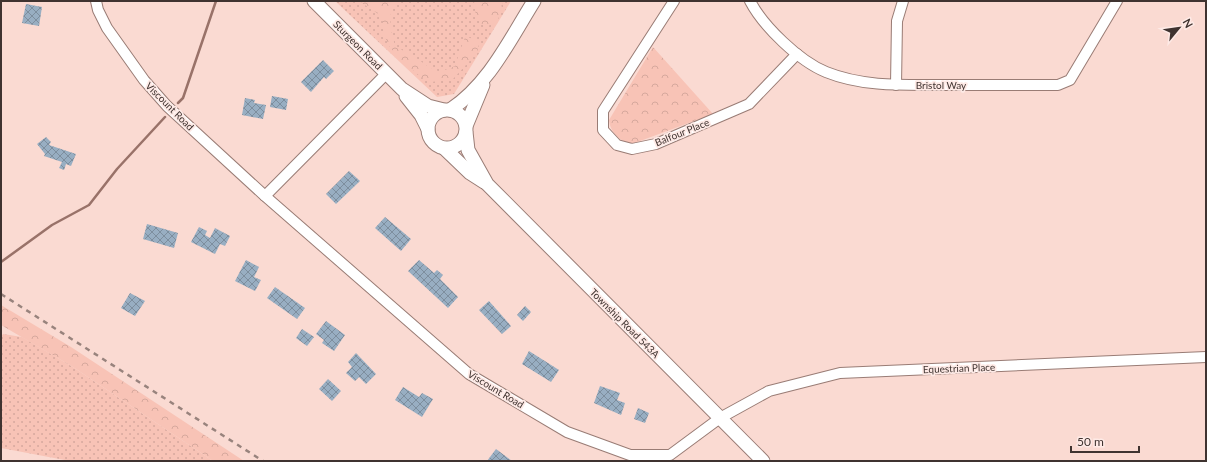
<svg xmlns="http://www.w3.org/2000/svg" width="1207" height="462" viewBox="0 0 1207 462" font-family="Lato,sans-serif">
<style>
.grass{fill:url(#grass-dots)}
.forest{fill:url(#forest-crowns)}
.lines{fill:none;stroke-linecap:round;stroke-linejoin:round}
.stream{stroke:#997269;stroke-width:2.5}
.building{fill:url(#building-cross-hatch)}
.minor-casing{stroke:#997c75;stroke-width:12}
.major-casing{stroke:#997c75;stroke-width:15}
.minor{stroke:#fff;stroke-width:10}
.major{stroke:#fff;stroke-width:13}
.rail{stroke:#98837d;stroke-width:2.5;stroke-dasharray:5 5;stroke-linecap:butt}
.labels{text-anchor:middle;stroke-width:3.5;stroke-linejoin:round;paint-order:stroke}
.street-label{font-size:10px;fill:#3f3330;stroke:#feeae6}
</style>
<defs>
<pattern id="grass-dots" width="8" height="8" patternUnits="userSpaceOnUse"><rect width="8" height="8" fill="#f8c3b6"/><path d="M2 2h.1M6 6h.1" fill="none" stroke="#d6a89d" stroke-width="1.8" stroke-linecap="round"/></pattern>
<pattern id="forest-crowns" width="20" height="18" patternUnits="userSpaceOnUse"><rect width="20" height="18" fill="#f8c3b6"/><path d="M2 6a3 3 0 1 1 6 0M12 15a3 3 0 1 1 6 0" fill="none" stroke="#d6a89d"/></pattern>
<pattern id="building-cross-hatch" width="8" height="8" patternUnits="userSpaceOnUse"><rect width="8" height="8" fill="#98aec2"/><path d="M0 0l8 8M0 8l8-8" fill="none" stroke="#7d8e9e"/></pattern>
</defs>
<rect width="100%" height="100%" fill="#fadad2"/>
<!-- grass -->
<g class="grass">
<polygon points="335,1 511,1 454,94 437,97"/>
<polygon points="3,334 22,337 73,367 213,461 70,461 1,448 1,337"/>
</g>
<!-- forest -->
<g class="forest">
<path d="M359,1H398C385,13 392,31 395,46C403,51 412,55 419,60C435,71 435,75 455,66L465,37L475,39L479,44L477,53L453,79L431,82L422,78L400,59L389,46L383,32V17Z"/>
<polygon points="503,1 497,24 484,26 476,18 474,1"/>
<path d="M653,47L713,114L632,144C620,142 610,132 609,120Z"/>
<polygon points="1,305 71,347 244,461 213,461 73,367 1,325"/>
</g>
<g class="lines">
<!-- stream -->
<g class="stream">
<polyline points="178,103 183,98 216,1"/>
<polyline points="1,262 52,225 89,205 117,169 165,117"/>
</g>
</g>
<!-- building -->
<g class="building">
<polygon points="26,4 42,7 39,26 22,23"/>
<polygon points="323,60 334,71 326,79 324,77 311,92 301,82"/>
<polygon points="272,96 288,99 286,110 270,107"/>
<polygon points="245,98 255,100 254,103 266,105 263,119 242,115"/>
<polygon points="46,137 51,142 49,145 76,154 71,166 66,164 64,170 59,168 62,162 44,156 45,154 37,144"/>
<polygon points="349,171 360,181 336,204 326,194"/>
<polygon points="385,217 411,239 401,251 375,228"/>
<polygon points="147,224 178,233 174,248 143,239"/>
<polygon points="199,227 207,231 205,235 210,238 215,228 230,236 225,246 220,244 215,254 191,242"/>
<polygon points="246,260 259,267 254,277 261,280 255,291 235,281"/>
<polygon points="419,260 434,273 437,270 443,275 440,279 458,297 448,308 408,271"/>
<polygon points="275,287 305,308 297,319 267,298"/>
<polygon points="130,293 145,301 135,316 121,308"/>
<polygon points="489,301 511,326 502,334 479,310"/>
<polygon points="525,306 531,312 523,321 517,315"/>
<polygon points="326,321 345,335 334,351 322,343 324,340 316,334"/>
<polygon points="302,329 314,337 307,346 296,338"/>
<polygon points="529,351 559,370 551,382 522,364"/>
<polygon points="356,353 376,374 366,384 359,377 355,381 346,373 352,367 348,362"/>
<polygon points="328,379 341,391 332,401 319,389"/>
<polygon points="600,386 620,393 617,400 625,403 621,415 594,403"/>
<polygon points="403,387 419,397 422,393 433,399 422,417 395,400"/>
<polygon points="638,408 649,413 645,423 634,419"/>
<polygon points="496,449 512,461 487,461"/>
</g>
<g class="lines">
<!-- minor casing -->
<g class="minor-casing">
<g id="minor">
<polyline points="96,1 98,10 107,28 144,80 167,106 265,196 469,374 567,432 630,455 670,455 720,418 769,391 840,373 1206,357"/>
<polyline points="674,1 603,111 603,130 617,145 632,149 656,144 749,104 797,54"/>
<path d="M750,1C763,26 799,61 826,72C863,87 904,85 943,85C981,85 1019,85 1058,85L1070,80L1117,1"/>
<polyline points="896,85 897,21 903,1"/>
<polyline points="265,196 386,74"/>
</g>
</g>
<!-- major casing -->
<g class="major-casing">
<g id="major">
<polyline points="314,1 402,89 428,106 444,110"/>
<polyline points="406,96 421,115 428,129"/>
<circle cx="447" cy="129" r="19"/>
<path d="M450,110C489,84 509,41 534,1"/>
<polyline points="466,126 483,85"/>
<polyline points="466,132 468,150 487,184 763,461"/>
<polyline points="445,149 470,173 484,182"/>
</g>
</g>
<!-- minor -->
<use href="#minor" class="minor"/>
<!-- major -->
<use href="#major" class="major"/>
<!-- rail -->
<polyline class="rail" points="1,294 263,461"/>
</g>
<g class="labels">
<!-- street labels -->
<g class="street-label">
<text transform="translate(358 45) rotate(45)" y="4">Sturgeon Road</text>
<text x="941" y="89">Bristol Way</text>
<text transform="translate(170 106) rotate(45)" y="4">Viscount Road</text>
<text transform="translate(682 132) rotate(-22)" y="4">Balfour Place</text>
<text transform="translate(625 323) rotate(45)" y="4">Township Road 543A</text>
<text transform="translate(959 368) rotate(-2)" y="4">Equestrian Place</text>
<text transform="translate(496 389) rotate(31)" y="4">Viscount Road</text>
</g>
</g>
<!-- border -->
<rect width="1207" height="462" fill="none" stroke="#3f3330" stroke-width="4"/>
<!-- north arrow -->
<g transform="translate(1179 28) rotate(61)" stroke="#feeae6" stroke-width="3" paint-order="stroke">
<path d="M0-3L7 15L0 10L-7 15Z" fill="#3f3330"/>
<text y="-6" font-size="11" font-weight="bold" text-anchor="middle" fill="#3f3330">N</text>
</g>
<!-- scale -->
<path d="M1071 446v6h68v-6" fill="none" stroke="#3f3330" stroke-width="2"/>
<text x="1077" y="446" font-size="12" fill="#3f3330" stroke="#feeae6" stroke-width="3" paint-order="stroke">50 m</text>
</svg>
